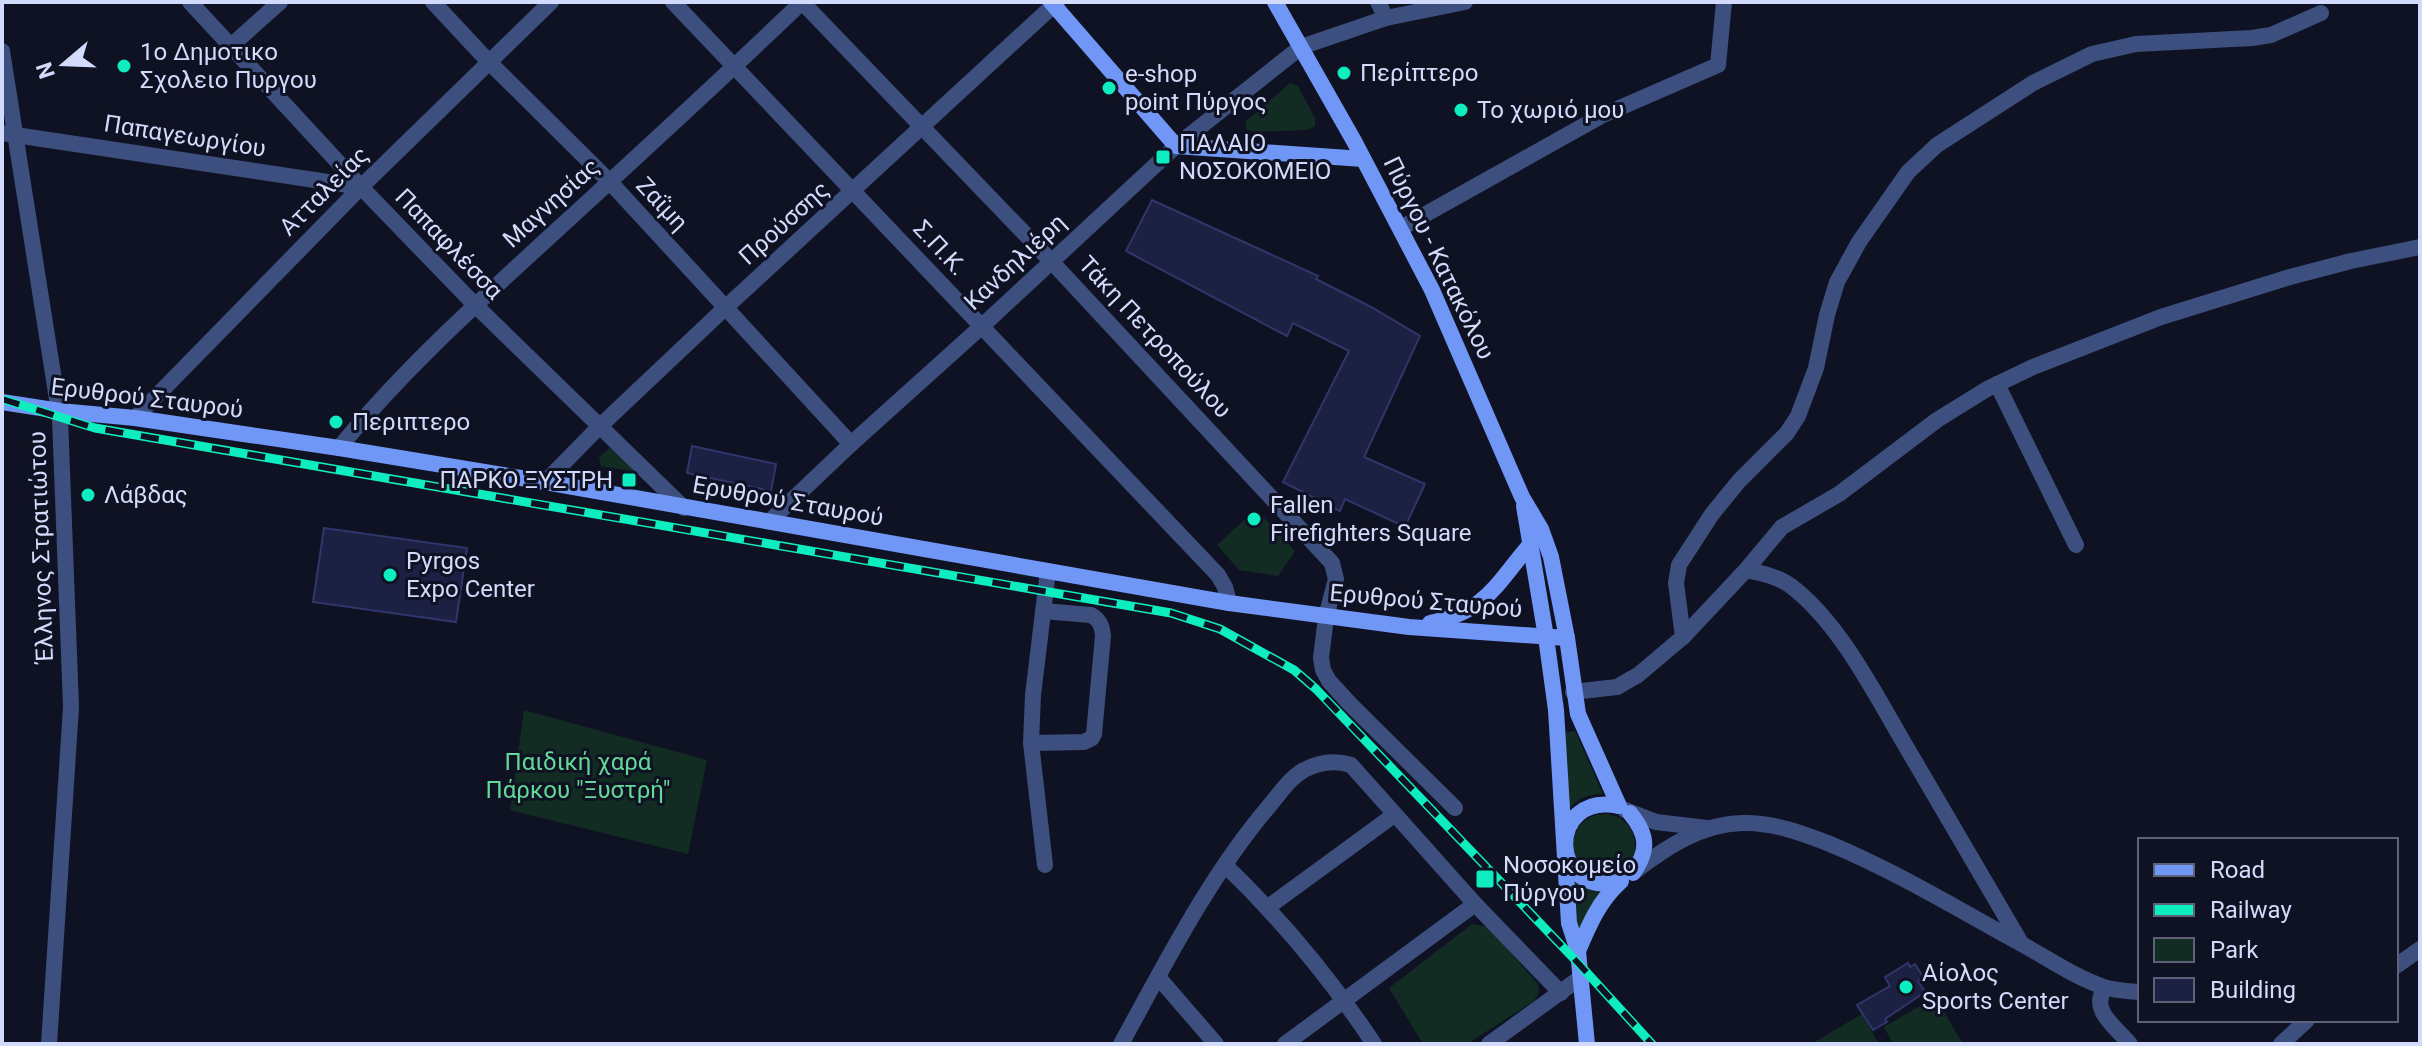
<svg xmlns="http://www.w3.org/2000/svg" width="2422" height="1046" viewBox="0 0 2422 1046" font-family="Roboto,sans-serif">
<style>
.green{fill:#132c23}
.building{fill:#1c2042;stroke:#30366c;stroke-width:2}
.lines{fill:none;stroke-linecap:round;stroke-linejoin:round}
.minor{stroke:#3d4f7e;stroke-width:16}
.tertiary{stroke:#3d4f7e;stroke-width:16}
.secondary{stroke:#7096f6;stroke-width:16}
.rail-casing{stroke:#0eedbf;stroke-width:9}
.rail{stroke:#0f1222;stroke-width:6;stroke-dasharray:18;stroke-linecap:butt}
.poi-dot{fill:#0eedbf;stroke:#0f1222;stroke-width:3}
.labels{text-anchor:middle;stroke-width:6;stroke-linejoin:round;paint-order:stroke}
.poi-label{font-size:24px;fill:#d3dbfc;stroke:#0f1222;text-anchor:start}
.street-label{font-size:24px;fill:#d3dbfc;stroke:#0f1222}
.park-label{font-size:24px;fill:#63d897;stroke:#0f1222}
</style>
<rect width="100%" height="100%" fill="#0f1222"/>
<!-- green -->
<g class="green">
<polygon points="1290,83 1298,86 1315,118 1315,126 1307,130 1254,132 1246,129 1246,121"/>
<polygon points="613,445 638,470 635,472 601,466 599,457"/>
<polygon points="1256,509 1295,551 1278,576 1239,570 1217,545"/>
<polygon points="524,710 707,760 688,854 510,810"/>
<path d="M1575,731L1603,794C1589,793 1576,799 1568,810L1563,733Z"/>
<circle cx="1604" cy="845" r="31"/>
<polygon points="1572,881 1586,889 1607,889 1578,935"/>
<polygon points="1472,924 1488,927 1538,984 1539,992 1534,1001 1467,1044 1423,1044 1389,988"/>
<polygon points="1935,997 1963,1044 1893,1044 1884,1027"/>
<polygon points="1862,1014 1879,1044 1811,1044"/>
</g>
<!-- building -->
<g class="building">
<polygon points="1152,200 1318,276 1316,279 1371,307 1420,336 1364,457 1425,484 1405,527 1345,499 1340,511 1283,482 1349,351 1293,323 1287,336 1126,251"/>
<polygon points="692,446 776,464 771,491 687,473"/>
<polygon points="324,528 467,548 456,622 313,602"/>
<polygon points="1908,963 1910,967 1915,964 1924,978 1918,981 1925,992 1885,1019 1887,1022 1873,1030 1857,1005 1890,986 1885,977"/>
</g>
<g class="lines">
<!-- minor -->
<g class="minor">
<polyline points="190,2 361,187 475,305 684,508"/>
<polyline points="433,2 488,61 610,182 851,444"/>
<polyline points="673,2 1218,575 1225,587 1229,603"/>
<polyline points="1378,2 1386,18"/>
<polyline points="232,45 280,2"/>
<polyline points="1301,47 1386,18 1465,2"/>
<polyline points="2,51 60,418 71,707 49,1044"/>
<polyline points="2,133 361,187"/>
<polyline points="1401,228 1601,116 1718,65 1724,2"/>
<polyline points="1997,384 2076,545"/>
<polyline points="135,418 361,187 551,2"/>
<path d="M339,448C404,368 482,299 558,229C640,154 722,79 802,2L1051,261L1332,563L1336,579L1326,617L1321,658L1323,670L1329,681L1350,704L1455,808"/>
<polyline points="545,482 599,427 725,308 1057,2"/>
<path d="M1746,570C1765,574 1781,577 1796,590C1842,628 1874,692 1904,743C1943,810 1982,876 2021,943"/>
<polyline points="1683,637 1676,583 1679,565 1712,514 1739,481 1787,433 1798,416 1816,368 1827,315 1837,282 1859,242 1908,172 1937,145 2033,83 2092,54 2136,44 2252,38 2271,35 2321,13"/>
<polyline points="1573,692 1617,687 1638,675 1683,637 1746,570 1782,527 1839,494 1937,420 1987,389 2033,367 2161,317 2290,277 2351,261 2420,247"/>
<path d="M1031,743L1084,742L1092,738L1094,734L1103,636C1102,626 1100,620 1091,615L1043,611"/>
<polyline points="1045,865 1031,743 1033,695 1048,571"/>
<path d="M1225,865C1281,919 1331,979 1374,1044"/>
<polyline points="1268,907 1394,815"/>
<polyline points="1158,977 1216,1044"/>
<path d="M1121,1044C1165,964 1210,875 1270,805C1280,793 1290,778 1304,770C1319,762 1335,760 1351,765L1475,904L1561,993"/>
<polyline points="1285,1044 1475,904"/>
<polyline points="1489,1044 1580,978"/>
</g>
<!-- tertiary -->
<g class="tertiary">
<polyline points="770,521 851,444 981,327 1176,146 1301,47"/>
<polyline points="1625,810 1656,822 1707,828"/>
<path d="M1634,872C1665,848 1701,824 1742,823C1772,822 1802,833 1830,844C1895,871 1956,908 2018,942C2046,957 2074,977 2104,987C2115,991 2129,991 2140,992"/>
<polyline points="2396,966 2420,949"/>
<path d="M2105,988C2089,1010 2116,1027 2130,1044"/>
<polyline points="2281,1044 2307,1020"/>
</g>
<!-- secondary -->
<g class="secondary">
<polyline points="1051,2 1176,146 1363,159"/>
<polyline points="1275,2 1354,141 1432,290 1522,497 1541,529 1551,557 1567,638 1578,714 1619,806"/>
<polyline points="2,402 60,411 135,418 339,448 545,482 1229,603 1409,627 1567,638"/>
<polyline points="1524,506 1546,637 1556,710 1569,923 1578,951 1587,1044"/>
<path d="M1430,623C1487,610 1494,587 1529,546"/>
<path d="M1619,806C1545,791 1549,901 1621,881"/>
<path d="M1630,813C1648,835 1649,850 1633,873"/>
<path d="M1578,951C1589,925 1599,901 1620,882"/>
</g>
<!-- rail casing -->
<g class="rail-casing">
<polyline id="rail" points="2,399 95,428 1171,613 1220,629 1294,670 1316,689 1579,964 1652,1044"/>
</g>
<!-- rail -->
<use href="#rail" class="rail"/>
</g>
<!-- markers -->
<g class="poi-dot">
<circle cx="124" cy="66" r="8"/>
<circle cx="1344" cy="73" r="8"/>
<circle cx="1109" cy="88" r="8"/>
<circle cx="1461" cy="110" r="8"/>
<rect x="1155" y="149" width="16" height="16" rx="4"/>
<circle cx="336" cy="422" r="8"/>
<rect x="621" y="472" width="16" height="16" rx="4"/>
<circle cx="88" cy="495" r="8"/>
<circle cx="1254" cy="519" r="8"/>
<circle cx="390" cy="575" r="8"/>
<rect x="1475" y="869" width="20" height="20" rx="4"/>
<circle cx="1906" cy="987" r="8"/>
</g>
<g class="labels">
<!-- poi labels -->
<g class="poi-label">
<text x="140" y="60">1ο Δημοτικο<tspan x="140" dy="28">Σχολειο Πυργου</tspan></text>
<text x="1360" y="81">Περίπτερο</text>
<text x="1125" y="82">e-shop<tspan x="1125" dy="28">point Πύργος</tspan></text>
<text x="1477" y="118">Το χωριό μου</text>
<text x="1179" y="151">ΠΑΛΑΙΟ<tspan x="1179" dy="28">ΝΟΣΟΚΟΜΕΙΟ</tspan></text>
<text x="352" y="430">Περιπτερο</text>
<text x="613" y="488" text-anchor="end">ΠΑΡΚΟ ΞΥΣΤΡΗ</text>
<text x="104" y="503">Λάβδας</text>
<text x="1270" y="513">Fallen<tspan x="1270" dy="28">Firefighters Square</tspan></text>
<text x="406" y="569">Pyrgos<tspan x="406" dy="28">Expo Center</tspan></text>
<text x="1503" y="873">Νοσοκομείο<tspan x="1503" dy="28">Πύργου</tspan></text>
<text x="1922" y="981">Αίολος<tspan x="1922" dy="28">Sports Center</tspan></text>
</g>
<!-- street labels -->
<g class="street-label">
<text transform="translate(185 136) rotate(9)" y="8">Παπαγεωργίου</text>
<text transform="translate(324 191) rotate(-45)" y="8">Ατταλείας</text>
<text transform="translate(551 203) rotate(-42)" y="8">Μαγνησίας</text>
<text transform="translate(662 204) rotate(47)" y="8">Ζαΐμη</text>
<text transform="translate(784 223) rotate(-42)" y="8">Προύσσης</text>
<text transform="translate(449 244) rotate(46)" y="8">Παπαφλέσσα</text>
<text transform="translate(940 248) rotate(47)" y="8">Σ.Π.Κ.</text>
<text transform="translate(1439 258) rotate(64)" y="8">Πύργου - Κατακόλου</text>
<text transform="translate(1015 262) rotate(-43)" y="8">Κανδηλιέρη</text>
<text transform="translate(1155 337) rotate(47)" y="8">Τάκη Πετροπούλου</text>
<text transform="translate(147 398) rotate(7)" y="8">Ερυθρού Σταυρού</text>
<text transform="translate(788 501) rotate(10)" y="8">Ερυθρού Σταυρού</text>
<text transform="translate(41 547) rotate(-92)" y="8">Έλληνος Στρατιώτου</text>
<text transform="translate(1426 601) rotate(5)" y="8">Ερυθρού Σταυρού</text>
</g>
<!-- park labels -->
<g class="park-label">
<text x="578" y="770">Παιδική χαρά<tspan x="578" dy="28">Πάρκου "Ξυστρή"</tspan></text>
</g>
</g>
<!-- border -->
<rect width="2422" height="1046" fill="none" stroke="#d3dbfc" stroke-width="8"/>
<!-- legend -->
<rect x="2138" y="838" width="260" height="184" fill="#0f1222" stroke="#5d6279" stroke-width="2"/>
<rect x="2154" y="864" width="40" height="12" fill="#7096f6" stroke="#5d6279" stroke-width="2"/>
<text x="2210" y="878" font-size="24" fill="#d3dbfc">Road</text>
<rect x="2154" y="904" width="40" height="12" fill="#0eedbf" stroke="#5d6279" stroke-width="2"/>
<text x="2210" y="918" font-size="24" fill="#d3dbfc">Railway</text>
<rect x="2154" y="938" width="40" height="24" fill="#132c23" stroke="#5d6279" stroke-width="2"/>
<text x="2210" y="958" font-size="24" fill="#d3dbfc">Park</text>
<rect x="2154" y="978" width="40" height="24" fill="#1c2042" stroke="#5d6279" stroke-width="2"/>
<text x="2210" y="998" font-size="24" fill="#d3dbfc">Building</text>
<!-- north arrow -->
<g transform="translate(64 64) rotate(251)" stroke="#0f1222" stroke-width="6" paint-order="stroke">
<path d="M0-6L14 30L0 20L-14 30Z" fill="#d3dbfc"/>
<text y="-12" font-size="22" font-weight="bold" text-anchor="middle" fill="#d3dbfc">N</text>
</g>
</svg>
